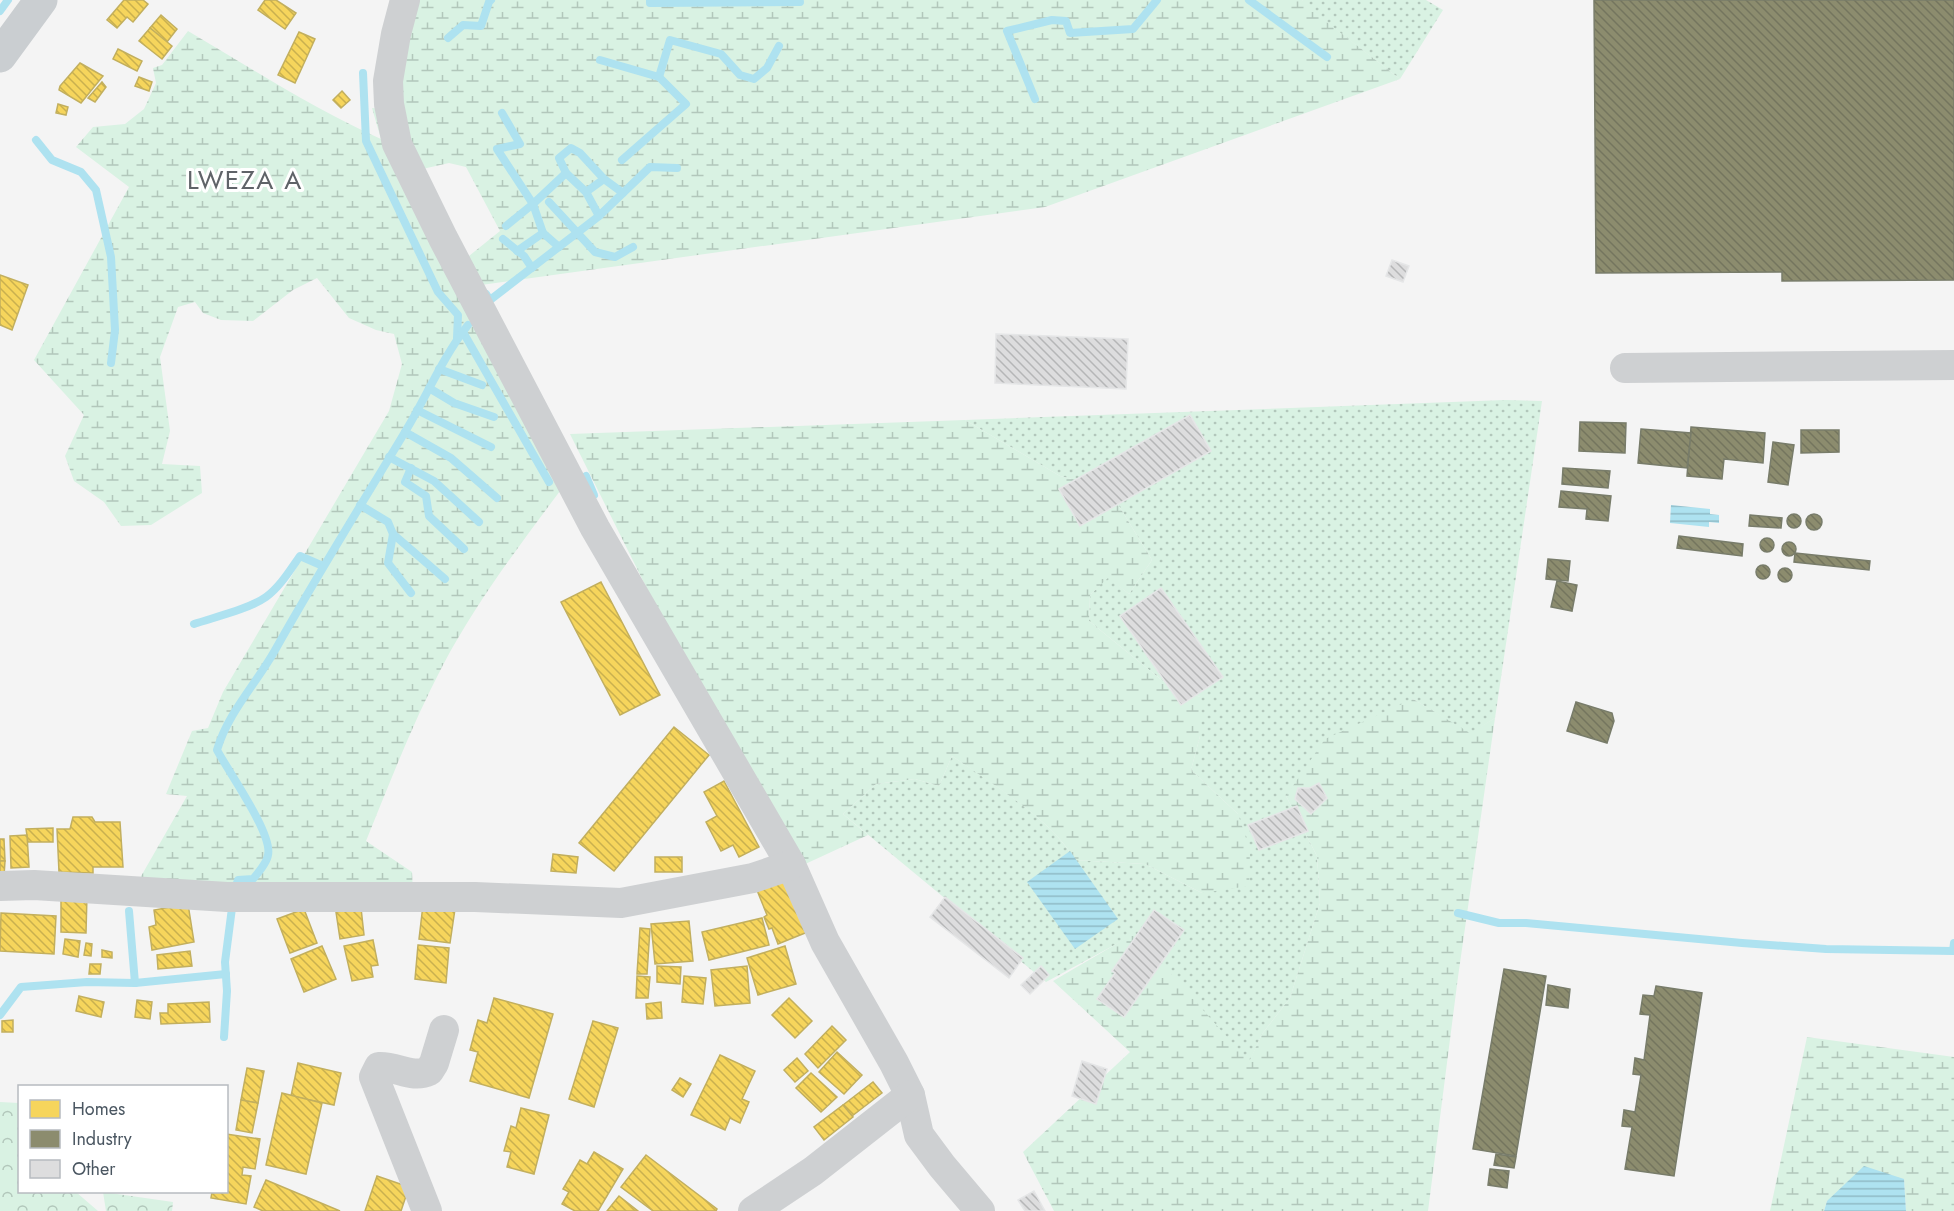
<svg xmlns="http://www.w3.org/2000/svg" width="1954" height="1211" viewBox="0 0 1954 1211" font-family="Jost,sans-serif">
<style>
.grass{fill:url(#grass-dots)}
.forest{fill:url(#forest-crowns)}
.wetland{fill:url(#wetland-marsh)}
.water{fill:url(#water-rules)}
.homes{fill:url(#homes-back-hatch);stroke:#c2af5e;stroke-width:1.5}
.industry{fill:url(#industry-back-hatch);stroke:#787c6a;stroke-width:1.5}
.lines{fill:none;stroke-linecap:round;stroke-linejoin:round}
.stream{stroke:#aee2f0;stroke-width:8}
.building{fill:url(#building-back-hatch);stroke:#e5e6e7;stroke-width:1.5}
.minor{stroke:#ced0d2;stroke-width:30}
.major{stroke:#caced1;stroke-width:33}
.labels{text-anchor:middle;stroke-width:6;stroke-linejoin:round;paint-order:stroke}
.quarter-label{font-size:26px;letter-spacing:1.5px;fill:#5f6368;stroke:#fff}
</style>
<defs>
<pattern id="grass-dots" width="8" height="8" patternUnits="userSpaceOnUse" patternTransform="scale(1.5)"><rect width="8" height="8" fill="#d9f2e3"/><path d="M2 2h.1M6 6h.1" fill="none" stroke="#b2c7bb" stroke-width="1.8" stroke-linecap="round"/></pattern>
<pattern id="forest-crowns" width="20" height="18" patternUnits="userSpaceOnUse" patternTransform="scale(1.5)"><rect width="20" height="18" fill="#d9f2e3"/><path d="M2 6a3 3 0 1 1 6 0M12 15a3 3 0 1 1 6 0" fill="none" stroke="#b2c7bb"/></pattern>
<pattern id="wetland-marsh" width="20" height="14" patternUnits="userSpaceOnUse" patternTransform="scale(1.5)"><rect width="20" height="14" fill="#d9f2e3"/><path d="M1 5h8M5 5V1M11 12h8M15 12V8" fill="none" stroke="#b2c7bb"/></pattern>
<pattern id="water-rules" width="6" height="5" patternUnits="userSpaceOnUse" patternTransform="scale(1.5)"><rect width="6" height="5" fill="#aee2f0"/><path d="M0 2.5h6" fill="none" stroke="#90bac6"/></pattern>
<pattern id="homes-back-hatch" width="6" height="6" patternUnits="userSpaceOnUse" patternTransform="scale(1.5)"><rect width="6" height="6" fill="#f6d55c"/><path d="M-1 5l2 2M0 0l6 6M5-1l2 2" fill="none" stroke="#c9b04f"/></pattern>
<pattern id="industry-back-hatch" width="6" height="6" patternUnits="userSpaceOnUse" patternTransform="scale(1.5)"><rect width="6" height="6" fill="#8c8c6e"/><path d="M-1 5l2 2M0 0l6 6M5-1l2 2" fill="none" stroke="#74755e"/></pattern>
<pattern id="building-back-hatch" width="6" height="6" patternUnits="userSpaceOnUse" patternTransform="scale(1.5)"><rect width="6" height="6" fill="#ddddde"/><path d="M-1 5l2 2M0 0l6 6M5-1l2 2" fill="none" stroke="#b5b6b7"/></pattern>
</defs>
<rect width="100%" height="100%" fill="#f4f4f4"/>
<!-- grass -->
<g class="grass">
<polygon points="1303,0 1426,0 1443,10 1400,79 1300,2"/>
<path d="M1505,400L1542,401L1495,718L1470,734L1413,699L1286,796L1317,856L1320,903L1290,998L1262,1034L1249,1063L1135,934L1046,982L843,814L876,784L915,779L939,786L952,756C986,779 1058,824 1074,860L1145,864L1202,893L1238,814L1191,770L1200,736V697L1164,682L1089,621L1090,595L1108,577L1129,594L1152,560L1108,488L1060,476L965,420Z"/>
</g>
<!-- forest -->
<g class="forest">
<polygon points="0,1102 19,1103 20,1192 76,1192 98,1211 0,1211"/>
<polygon points="103,1192 173,1202 172,1211 106,1211"/>
</g>
<!-- wetland -->
<g class="wetland">
<polygon points="409,0 1303,0 1301,2 1400,79 1045,207 481,285 464,260 500,231 466,167 449,163 418,170 396,101"/>
<path d="M188,31C251,68 314,109 381,139L372,108L383,109L560,491C518,547 476,603 443,665C413,722 390,782 366,841L412,872L413,893L136,885L187,796L166,794L192,731L208,728L223,692L389,411L402,364L394,334L376,330L349,318L317,278L293,290L253,321L221,320L203,313L195,302L178,307L160,357L170,431L162,464L200,466L202,493L151,525L121,526L104,502L74,481L65,456L84,415L34,360L129,187L76,147L93,127L125,124L144,109L156,83L153,68L162,65Z"/>
<path d="M965,420L1060,476L1108,488L1152,560L1129,594L1108,578L1090,595L1089,621L1164,682L1200,697V736L1191,770L1238,814L1250,850L1249,886L1202,893L1145,864L1074,860C1058,824 985,779 952,756L939,786L915,779L876,784L843,814L868,835L788,872L570,434Z"/>
<polygon points="1413,699 1470,733 1495,718 1458,977 1428,1211 1054,1211 1023,1152 1130,1052 1053,981 1135,933 1249,1062 1262,1034 1290,998 1320,903 1317,856 1286,796 1325,739"/>
<polygon points="1807,1037 1954,1057 1954,1211 1906,1211 1904,1179 1827,1201 1824,1211 1770,1211"/>
</g>
<!-- water -->
<g class="water">
<polygon points="1671,505 1710,509 1710,514 1719,515 1719,523 1709,522 1709,527 1670,523"/>
<polygon points="1070,851 1118,919 1075,949 1027,882"/>
<polygon points="1864,1166 1904,1179 1906,1211 1824,1211 1827,1201"/>
</g>
<!-- homes -->
<g class="homes">
<polygon points="124,0 143,0 148,4 133,22 127,17 117,28 107,20"/>
<polygon points="265,0 276,0 296,13 285,29 258,10"/>
<polygon points="161,15 177,29 167,42 150,28"/>
<polygon points="150,28 172,46 162,59 139,41"/>
<polygon points="299,32 315,39 295,83 278,75"/>
<polygon points="118,49 142,61 137,71 113,59"/>
<polygon points="80,63 103,76 81,103 59,90 60,86"/>
<polygon points="139,77 152,82 149,91 135,86"/>
<polygon points="102,82 106,87 95,102 88,98"/>
<polygon points="342,91 350,100 341,108 333,100"/>
<polygon points="58,104 68,107 66,115 56,113"/>
<polygon points="0,275 28,285 12,330 0,325"/>
<polygon points="601,582 660,695 620,715 561,602"/>
<polygon points="674,727 709,755 614,871 579,843"/>
<polygon points="724,781 759,847 739,857 733,845 721,851 706,822 717,816 704,792"/>
<polygon points="73,817 92,817 95,822 120,822 123,867 93,867 93,873 59,872 57,829 70,829"/>
<polygon points="53,828 53,842 28,842 26,829"/>
<polygon points="27,835 29,867 11,868 10,836"/>
<polygon points="0,839 4,839 5,861 0,861"/>
<polygon points="553,854 578,857 576,873 551,871"/>
<rect x="655" y="857" width="27" height="15"/>
<polygon points="0,861 5,861 4,876 0,876"/>
<polygon points="789,879 810,931 778,944 772,928 769,929 764,917 767,915 754,883"/>
<polygon points="61,894 87,895 86,933 61,932"/>
<polygon points="188,904 194,942 152,950 149,927 156,925 154,910"/>
<polygon points="423,905 455,909 450,943 419,939"/>
<polygon points="361,908 364,935 340,939 336,912"/>
<polygon points="304,909 317,943 290,953 277,919"/>
<polygon points="1,913 56,916 54,954 0,951"/>
<polygon points="762,918 769,945 709,960 702,932"/>
<polygon points="689,921 693,961 655,964 651,924"/>
<polygon points="640,928 650,929 647,974 637,974"/>
<polygon points="65,939 80,941 78,957 63,954"/>
<polygon points="373,940 378,965 371,966 373,977 352,981 344,946"/>
<polygon points="86,943 92,944 91,956 84,955"/>
<polygon points="418,945 449,948 446,983 415,979"/>
<polygon points="322,946 336,979 304,992 291,959"/>
<polygon points="785,946 796,984 758,995 747,958"/>
<polygon points="102,950 112,952 112,958 102,957"/>
<polygon points="190,951 192,966 158,969 157,955"/>
<polygon points="90,964 101,964 100,974 89,974"/>
<polygon points="657,966 681,967 680,984 657,982"/>
<polygon points="747,966 750,1003 715,1006 711,970"/>
<polygon points="637,976 650,977 648,998 636,998"/>
<polygon points="684,976 706,978 703,1004 682,1002"/>
<polygon points="79,996 104,1002 101,1017 76,1011"/>
<polygon points="494,998 553,1014 529,1098 470,1081 478,1052 470,1050 478,1020 487,1023"/>
<polygon points="789,998 812,1021 795,1038 772,1015"/>
<polygon points="137,1000 152,1002 150,1019 135,1017"/>
<polygon points="209,1002 210,1022 161,1024 160,1013 168,1013 168,1004"/>
<polygon points="661,1002 662,1018 647,1019 646,1004"/>
<polygon points="13,1020 13,1032 2,1032 2,1021"/>
<polygon points="593,1021 618,1028 594,1107 569,1099"/>
<polygon points="832,1026 846,1040 818,1068 805,1054"/>
<polygon points="837,1052 862,1075 844,1094 819,1072"/>
<polygon points="720,1055 755,1071 742,1099 749,1102 740,1123 730,1118 725,1130 691,1115"/>
<polygon points="797,1058 808,1071 795,1082 784,1070"/>
<polygon points="298,1063 341,1073 334,1105 291,1096"/>
<polygon points="247,1068 264,1071 258,1103 241,1100"/>
<polygon points="811,1073 837,1097 821,1112 796,1088"/>
<polygon points="680,1078 691,1084 683,1097 672,1090"/>
<polygon points="873,1082 882,1093 852,1116 843,1105"/>
<polygon points="282,1093 322,1103 306,1174 266,1165"/>
<polygon points="241,1100 258,1103 252,1133 236,1130"/>
<polygon points="843,1105 853,1117 824,1140 814,1127"/>
<polygon points="521,1108 549,1115 534,1174 507,1167 511,1152 504,1151 511,1126 516,1128"/>
<polygon points="226,1134 260,1139 255,1169 243,1167 242,1175 251,1176 246,1204 211,1198 212,1192 226,1192"/>
<polygon points="594,1152 623,1169 598,1211 575,1211 562,1204 569,1192 563,1189 580,1160 587,1164"/>
<polygon points="646,1155 717,1209 716,1211 653,1211 621,1187"/>
<polygon points="377,1176 409,1187 401,1211 365,1211"/>
<polygon points="266,1180 340,1211 263,1211 254,1207"/>
<polygon points="619,1196 638,1211 607,1211"/>
</g>
<!-- industry -->
<g class="industry">
<polygon points="1594,0 1954,0 1954,280 1782,281 1782,272 1596,273"/>
<polygon points="1580,422 1626,423 1625,453 1579,451"/>
<polygon points="1691,427 1765,433 1763,463 1724,459 1722,479 1687,476"/>
<polygon points="1641,429 1691,433 1687,468 1638,463"/>
<polygon points="1801,430 1839,430 1839,452 1801,453"/>
<polygon points="1773,442 1794,445 1788,485 1768,482"/>
<polygon points="1563,468 1610,471 1608,488 1562,484"/>
<polygon points="1561,491 1611,496 1608,521 1586,519 1587,509 1559,507"/>
<circle cx="1794" cy="521" r="7"/>
<circle cx="1814" cy="522" r="8"/>
<polygon points="1750,515 1782,518 1781,528 1749,526"/>
<polygon points="1679,536 1743,544 1742,556 1677,548"/>
<circle cx="1767" cy="545" r="7"/>
<circle cx="1789" cy="549" r="7"/>
<polygon points="1795,553 1870,561 1869,570 1794,562"/>
<polygon points="1548,559 1570,561 1568,581 1546,579"/>
<circle cx="1763" cy="572" r="7"/>
<circle cx="1785" cy="575" r="7"/>
<polygon points="1557,581 1577,585 1572,611 1551,607"/>
<polygon points="1576,702 1612,713 1614,721 1607,743 1567,731"/>
<polygon points="1504,969 1546,976 1516,1156 1473,1149"/>
<polygon points="1548,985 1570,989 1568,1008 1546,1005"/>
<polygon points="1656,986 1702,993 1674,1176 1625,1169 1632,1127 1622,1126 1624,1110 1635,1112 1641,1075 1633,1074 1635,1058 1644,1060 1650,1015 1640,1014 1643,995 1654,996"/>
<polygon points="1496,1154 1516,1157 1514,1168 1494,1165"/>
<polygon points="1490,1169 1509,1171 1507,1188 1488,1185"/>
</g>
<g class="lines">
<!-- stream -->
<g class="stream">
<polyline points="650,0 650,3 800,2"/>
<polyline points="1249,0 1327,57"/>
<polyline points="0,11 8,0"/>
<polyline points="448,38 463,25 481,26 489,2 491,0"/>
<polyline points="600,60 659,77 686,104 622,160"/>
<polyline points="363,73 366,141 438,292 458,315 457,338"/>
<polyline points="659,77 670,40 721,54 740,75 754,79 767,68 779,46"/>
<polyline points="1035,99 1007,31 1052,20 1066,21 1070,33 1133,29 1157,0"/>
<polyline points="502,113 520,144 497,149 533,204 566,173 559,158 571,148 580,153 604,179 623,193"/>
<polyline points="36,140 52,160 81,172 96,190 111,257 115,330 111,363"/>
<polyline points="566,173 586,192 599,216"/>
<polyline points="586,192 604,179"/>
<polyline points="549,202 595,252 615,257 633,247"/>
<polyline points="506,226 533,204 543,233"/>
<polyline points="503,239 524,256 532,268"/>
<polyline points="517,251 543,233 559,247"/>
<polyline points="486,294 490,300 599,216 650,167 677,168"/>
<polyline points="463,332 549,482"/>
<polyline points="439,369 482,385"/>
<polyline points="429,388 454,403 494,417"/>
<polyline points="417,410 491,447"/>
<polyline points="405,432 451,458 497,498"/>
<polyline points="389,457 434,481 479,522"/>
<polyline points="411,468 405,482 426,496 429,516 464,549"/>
<polyline points="586,476 594,495"/>
<polyline points="360,505 388,522 393,534 445,579"/>
<polyline points="393,534 388,563 411,593"/>
<path d="M194,624C215,617 249,609 266,597C280,587 290,570 300,556L323,566"/>
<path d="M234,891L238,880L253,879C258,873 267,863 268,855C273,834 228,771 217,750C228,713 255,685 274,652C316,577 361,505 405,432C427,396 442,358 468,325"/>
<polyline points="129,911 135,983"/>
<polyline points="1458,913 1499,923 1526,923 1742,943 1826,949 1953,951 1954,943"/>
<polyline points="0,1015 21,987 87,982 135,983 226,974"/>
<polyline points="224,1037 227,991 225,962 232,908"/>
</g>
</g>
<!-- building -->
<g class="building">
<polygon points="1392,260 1409,266 1403,282 1386,276"/>
<polygon points="996,334 1128,339 1126,389 995,383"/>
<polygon points="1190,415 1211,451 1080,526 1059,489"/>
<polygon points="1161,588 1223,677 1181,705 1120,616"/>
<polygon points="1319,783 1327,798 1311,814 1295,799 1298,788 1310,788"/>
<polygon points="1297,806 1308,831 1259,850 1248,825"/>
<polygon points="945,897 1023,958 1009,978 930,917"/>
<polygon points="1154,910 1184,930 1124,1017 1097,999 1115,973 1112,971"/>
<polygon points="1041,966 1049,975 1030,994 1021,985"/>
<polygon points="1082,1061 1107,1069 1096,1104 1072,1096"/>
<polygon points="1034,1191 1045,1211 1025,1211 1018,1200"/>
</g>
<g class="lines">
<!-- minor -->
<g class="minor">
<polyline points="405,0 396,34 388,81 389,104 397,144 443,238 595,528 791,865 825,942 894,1063 910,1095 919,1135 942,1166 980,1211"/>
<polyline points="1625,368 1954,365"/>
<polyline points="0,886 34,885 227,897 475,897 621,903 753,878 791,865"/>
<path d="M427,1211L374,1077L379,1067C397,1066 412,1079 429,1071L434,1063L444,1030"/>
<polyline points="753,1211 813,1171 910,1095"/>
</g>
<!-- major -->
<polyline class="major" points="0,56 41,0"/>
</g>
<g class="labels">
<!-- quarter labels -->
<g class="quarter-label">
<text x="245" y="189">LWEZA A</text>
</g>
</g>
<!-- legend -->
<rect x="18" y="1085" width="210" height="108" fill="#ffffff" stroke="#b7bbc0" stroke-width="1.5"/>
<rect x="30" y="1100" width="30" height="18" fill="#f6d55c" stroke="#b7bbc0" stroke-width="1.5"/>
<text x="72" y="1115" font-size="18" fill="#4a5661">Homes</text>
<rect x="30" y="1130" width="30" height="18" fill="#8c8c6e" stroke="#b7bbc0" stroke-width="1.5"/>
<text x="72" y="1145" font-size="18" fill="#4a5661">Industry</text>
<rect x="30" y="1160" width="30" height="18" fill="#ddddde" stroke="#b7bbc0" stroke-width="1.5"/>
<text x="72" y="1175" font-size="18" fill="#4a5661">Other</text>
</svg>
